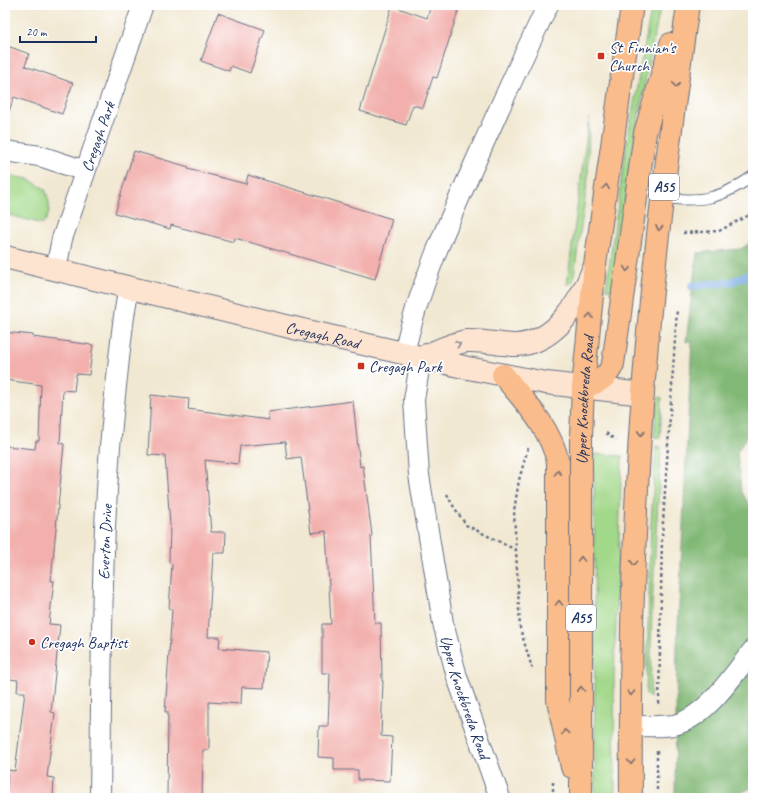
<svg xmlns="http://www.w3.org/2000/svg" width="758" height="803" viewBox="0 0 758 803" font-family="Caveat,sans-serif">
<style>
.green{fill:#a2d889;stroke:#5e8474}
.forest{fill:#81b875;stroke:#4e746a}
.lines{fill:none;stroke-linecap:round;stroke-linejoin:round}
.stream{stroke:#78a9e3;stroke-width:8}
.building{fill:#f2afac}
.lane-casing{stroke:#667086;stroke-width:12}
.street-casing{stroke:#667086;stroke-width:22}
.secondary-casing{stroke:#667086;stroke-width:24}
.highway-casing{stroke:#667086;stroke-width:24}
.path{stroke:#667086;stroke-width:2.5;stroke-dasharray:3 3;stroke-linecap:butt}
.lane{stroke:#fff;stroke-width:10}
.street{stroke:#fff;stroke-width:20}
.secondary{stroke:#fde4d0;stroke-width:22}
.highway{stroke:#f9bc8a;stroke-width:22}
.oneway{stroke:#7f6e72}
.oneway2{stroke:#8c8a97}
.poi-dot{fill:#c8321e;stroke:#fff;stroke-width:1.5}
.labels{text-anchor:middle;stroke-width:3.5;stroke-linejoin:round;paint-order:stroke}
.shield{fill:#fff;stroke:#5f6d8e;stroke-width:1}
.shield-label{font-size:15px;font-weight:bold;fill:#1b2f5e}
.poi-label{font-size:16px;fill:#1b2f5e;stroke:#fff;text-anchor:start}
.street-label{font-size:16px;fill:#1b2f5e;stroke:#fff}
</style>
<rect width="100%" height="100%" fill="#fff"/>
<filter id="ink" filterUnits="userSpaceOnUse"><feTurbulence type="fractalNoise" baseFrequency=".025" numOctaves="2"/><feDisplacementMap in="SourceGraphic" scale="8" xChannelSelector="R" yChannelSelector="G"/><feConvolveMatrix kernelMatrix="1 2 1 2 8 2 1 2 1" color-interpolation-filters="sRGB"/></filter>
<filter id="wash" filterUnits="userSpaceOnUse"><feTurbulence type="fractalNoise" baseFrequency=".012" numOctaves="4" result="noise"/><feDisplacementMap in="SourceGraphic" scale="16" xChannelSelector="R" yChannelSelector="G"/><feGaussianBlur stdDeviation="0.9" result="paint"/><feColorMatrix in="noise" values="0 0 0 0 0 0 0 0 0 0 0 0 0 0 0 0 0 1.4 0 .05"/><feComposite in="paint" operator="in"/></filter>
<g filter="url(#wash)">
<rect width="100%" height="100%" fill="#f1e8d1"/>
<!-- green -->
<g class="green">
<path d="M652,5H661C640,99 624,194 614,290L606,289L626,147Z"/>
<polygon points="589,117 588,177 573,282 567,285"/>
<path d="M5,175L28,179L45,189C50,203 52,211 43,224L5,214Z"/>
<polygon points="661,397 662,398 660,438 654,437 657,398"/>
<polygon points="656,446 661,447 652,605 650,698 646,694 651,525"/>
<polygon points="594,454 622,456 614,678 615,798 595,798"/>
</g>
<!-- forest -->
<polygon class="forest" points="753,241 753,428 737,452 741,491 753,511 753,787 740,793 737,798 675,798 677,648 692,340 686,342 697,253 741,249"/>
<g class="lines">
<!-- stream -->
<polyline class="stream" points="692,286 731,282 753,273"/>
</g>
<g id="blocks">
<!-- building -->
<g class="building">
<polygon points="431,5 460,5 437,78 433,77 423,108 413,105 406,125 360,111 392,6 427,18"/>
<polygon points="218,13 265,30 250,73 231,66 229,71 201,61"/>
<polygon points="5,45 29,54 25,66 73,83 62,114 14,97 8,114 5,114"/>
<polygon points="134,151 189,167 188,169 246,184 248,175 392,219 375,279 235,238 234,242 171,225 170,229 115,213"/>
<polygon points="5,332 33,335 33,337 93,345 89,375 76,374 74,391 63,390 60,443 64,444 51,581 54,581 49,624 60,625 51,712 55,713 47,777 54,778 53,798 6,798 8,770 15,771 25,692 17,692 18,680 9,679 10,660 5,659 5,446 35,449 36,441 39,441 41,385 5,380"/>
<polygon points="151,395 189,399 188,409 269,420 268,412 353,401 360,467 363,466 372,535 371,536 375,623 381,623 382,681 383,681 381,736 392,737 390,781 358,780 358,770 334,770 334,758 318,757 319,726 328,726 330,673 322,673 322,624 331,624 326,531 311,533 301,457 287,459 285,442 240,446 238,464 205,460 211,532 226,532 225,553 213,553 208,637 220,637 219,648 267,652 264,688 242,687 241,704 209,702 209,750 203,750 202,798 167,798 168,712 165,712 172,609 169,609 172,564 169,563 170,525 165,456 148,455"/>
</g>
</g>
</g>
<g filter="url(#ink)">
<use href="#blocks" fill-opacity="0" stroke="#667086" stroke-width="1"/>
<g class="lines">
<!-- lane casing -->
<g class="lane-casing">
<path id="lane" d="M662,198C702,202 719,200 753,176"/>
</g>
<!-- street casing -->
<g class="street-casing">
<g id="street">
<polyline points="5,151 40,156 85,171"/>
<path id="s1" d="M56,269L62,239L143,5"/>
<path d="M404,353C419,287 446,227 474,165C498,111 522,58 548,5"/>
<path id="s2" d="M421,357L414,400L419,475L443,623L457,677L500,798"/>
<path d="M630,726C644,726 660,727 674,725C706,718 733,675 753,650"/>
<path id="s3" d="M100,798C102,661 100,523 116,386C120,353 122,320 129,287"/>
</g>
</g>
<!-- secondary casing -->
<g class="secondary-casing">
<g id="secondary">
<path id="s4" d="M5,257L294,328L468,368L546,383L643,394"/>
<path d="M421,357C433,353 456,342 467,341C483,340 500,345 516,345C556,343 580,302 593,270"/>
</g>
</g>
<!-- highway casing -->
<g class="highway-casing">
<g id="highway">
<path d="M503,375C525,402 550,427 558,462V700L572,767"/>
<path d="M583,387C598,383 607,378 613,364L645,133L671,44"/>
<path id="s5" d="M581,798V437L583,387L595,265L632,5"/>
<path d="M631,798C630,689 632,579 638,470C646,315 666,159 688,5"/>
</g>
</g>
<!-- path -->
<g class="path">
<polyline points="683,233 719,231 753,213"/>
<polyline points="606,433 616,440"/>
<polyline points="528,448 519,480 514,511 520,628 532,668"/>
<polyline points="447,494 452,504 466,525 516,550"/>
<polyline points="659,704 662,537 677,309"/>
<polyline points="553,782 553,798"/>
<polyline points="657,790 657,749"/>
</g>
<!-- lane -->
<use href="#lane" class="lane"/>
<!-- street -->
<use href="#street" class="street"/>
<!-- secondary -->
<use href="#secondary" class="secondary"/>
<!-- highway -->
<use href="#highway" class="highway"/>
</g>
<!-- one-way arrows -->
<defs><path id="oneway-chevron" d="M-2-3.5L2.5 0L-2 3.5" fill="none" stroke-width="1.6" stroke-linecap="round" stroke-linejoin="round"/></defs>
<g class="oneway">
<use href="#oneway-chevron" transform="translate(676 85) rotate(98)"/>
<use href="#oneway-chevron" transform="translate(606 187) rotate(-83)"/>
<use href="#oneway-chevron" transform="translate(659 228) rotate(96)"/>
<use href="#oneway-chevron" transform="translate(627 269) rotate(98)"/>
<use href="#oneway-chevron" transform="translate(590 316) rotate(-84)"/>
<use href="#oneway-chevron" transform="translate(641 433) rotate(94)"/>
<use href="#oneway-chevron" transform="translate(558 473) rotate(-90)"/>
<use href="#oneway-chevron" transform="translate(581 559) rotate(-90)"/>
<use href="#oneway-chevron" transform="translate(634 563) rotate(93)"/>
<use href="#oneway-chevron" transform="translate(559 603) rotate(-90)"/>
<use href="#oneway-chevron" transform="translate(581 689) rotate(-90)"/>
<use href="#oneway-chevron" transform="translate(631 693) rotate(91)"/>
<use href="#oneway-chevron" transform="translate(565 732) rotate(-101)"/>
<use href="#oneway-chevron" transform="translate(631 762) rotate(90)"/>
</g>
<use class="oneway2" href="#oneway-chevron" transform="translate(458 344) rotate(-20)"/>
</g>
<!-- markers -->
<g class="poi-dot">
<rect x="597" y="52" width="8" height="8" rx="2"/>
<rect x="357" y="362" width="8" height="8" rx="2"/>
<circle cx="32" cy="642" r="4"/>
</g>
<g class="labels">
<!-- shield labels -->
<g class="shield">
<rect x="649" y="174" width="30" height="26" rx="3"/>
<rect x="566" y="605" width="30" height="26" rx="3"/>
</g>
<g class="shield-label">
<text x="664" y="192">A55</text>
<text x="581" y="623">A55</text>
</g>
<!-- poi labels -->
<g class="poi-label">
<text x="609" y="53">St Finnian's<tspan x="609" dy="18">Church</tspan></text>
<text x="369" y="372">Cregagh Park</text>
<text x="40" y="648">Cregagh Baptist</text>
</g>
<!-- street labels -->
<g class="street-label">
<text dy="6" stroke="none"><textPath href="#s1" startOffset="139">Cregagh Park</textPath></text>
<text dy="6" stroke="none"><textPath href="#s4" startOffset="327">Cregagh Road</textPath></text>
<text dy="6" stroke="none"><textPath href="#s5" startOffset="398">Upper Knockbreda Road</textPath></text>
<text dy="6" stroke="none"><textPath href="#s3" startOffset="256">Everton Drive</textPath></text>
<text dy="6" stroke="none"><textPath href="#s2" startOffset="346">Upper Knockbreda Road</textPath></text>
</g>
</g>
<!-- margin -->
<rect width="758" height="803" fill="none" stroke="#fff" stroke-width="20"/>
<!-- scale -->
<path d="M20 36v6h76v-6" fill="none" stroke="#1b2f5e" stroke-width="2"/>
<text x="26" y="36" font-size="12" fill="#1b2f5e" stroke="#ffffff" stroke-width="3" paint-order="stroke">20 m</text>
</svg>
